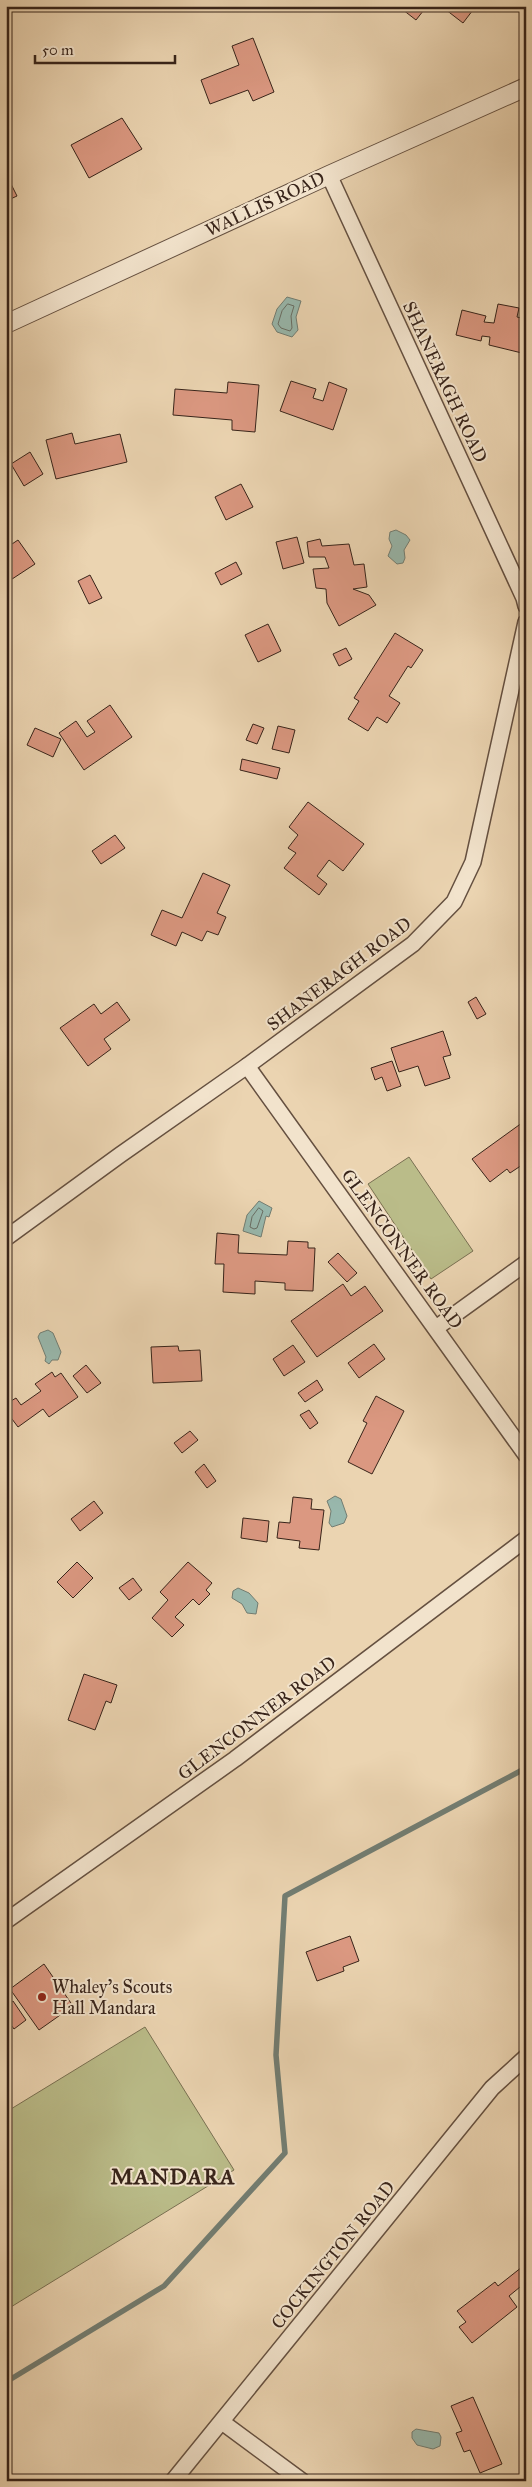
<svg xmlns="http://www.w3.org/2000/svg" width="532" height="2487" viewBox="0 0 532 2487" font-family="'IM FELL Great Primer',serif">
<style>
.green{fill:#babc89;stroke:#797052}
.water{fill:#98b8ad;stroke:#727d72}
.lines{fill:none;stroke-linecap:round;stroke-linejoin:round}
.shore{stroke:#686e64;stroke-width:1}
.stream{stroke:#727d72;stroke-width:5.5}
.building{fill:#db9881;stroke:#38241a}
.minor-casing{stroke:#655040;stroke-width:18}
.tertiary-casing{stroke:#655040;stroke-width:20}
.minor{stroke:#f2e3cc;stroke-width:15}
.tertiary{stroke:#f2e3cc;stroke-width:18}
.poi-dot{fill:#8f2418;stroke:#f2e3cc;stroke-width:2}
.labels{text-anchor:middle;stroke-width:4;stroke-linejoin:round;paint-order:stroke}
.street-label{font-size:18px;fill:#38241a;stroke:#f2e3cc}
.poi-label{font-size:18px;fill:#38241a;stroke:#f2e3cc;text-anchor:start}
.district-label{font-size:22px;font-weight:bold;letter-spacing:1px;fill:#38241a;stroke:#f2e3cc}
</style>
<rect width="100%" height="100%" fill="#ebd4b1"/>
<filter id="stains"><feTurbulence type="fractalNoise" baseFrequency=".004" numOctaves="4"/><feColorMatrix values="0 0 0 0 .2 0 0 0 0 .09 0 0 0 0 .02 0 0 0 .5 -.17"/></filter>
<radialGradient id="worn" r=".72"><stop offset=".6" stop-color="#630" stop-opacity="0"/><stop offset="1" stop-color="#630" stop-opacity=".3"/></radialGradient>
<!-- green -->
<g class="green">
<polygon points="409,1157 473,1251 431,1279 368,1184"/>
<polygon points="145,2027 234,2170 6,2310 6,2112"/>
</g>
<!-- water -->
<g class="water">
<polygon points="287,297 301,301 296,317 298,330 292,337 277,332 272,324 277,309"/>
<polygon points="396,530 406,535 410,540 404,550 405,558 403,563 397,564 388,556 392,546 389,539 390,532"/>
<polygon points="259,1201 272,1208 269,1217 266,1216 261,1237 243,1231 247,1215"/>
<polygon points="48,1330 53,1333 61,1352 58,1360 52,1360 49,1364 45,1361 46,1357 38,1337 40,1333"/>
<polygon points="335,1496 341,1499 347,1516 344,1523 332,1527 329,1523 331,1511 327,1501"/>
<polygon points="238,1588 249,1593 258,1603 256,1614 247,1613 242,1604 232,1598 233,1591"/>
<polygon points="416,2429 439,2433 441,2437 440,2446 433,2449 417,2445 412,2438 412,2432"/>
</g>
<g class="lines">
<!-- shore -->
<g class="shore">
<polygon points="288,304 294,306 291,316 292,328 290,331 281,328 278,324 282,311"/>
<polygon points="259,1208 263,1211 257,1228 254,1229 250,1227 252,1217"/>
</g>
<!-- stream -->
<polyline class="stream" points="6,2382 164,2286 285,2153 276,2055 285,1896 526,1768"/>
</g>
<!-- building -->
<g class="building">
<polygon points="398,6 427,6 416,20"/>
<polygon points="441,6 476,6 463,23"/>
<polygon points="253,38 274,92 253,101 248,90 210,104 201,80 239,65 232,46"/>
<polygon points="122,118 142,149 89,178 71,145"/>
<polygon points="6,174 17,196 6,201"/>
<polygon points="498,304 519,308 517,317 526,319 526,354 489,345 490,337 482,336 481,341 456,335 462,310 486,316 484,322 494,323"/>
<polygon points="291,381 316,389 313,398 323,401 329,382 347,389 333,430 280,411"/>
<polygon points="228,382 259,385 255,432 232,430 232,420 173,415 175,389 227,393"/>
<polygon points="72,433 75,444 120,434 127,462 56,479 46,440"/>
<polygon points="30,452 43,474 24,486 11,464"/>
<polygon points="241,484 253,507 226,520 215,497"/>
<polygon points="297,537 304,563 283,569 276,542"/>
<polygon points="320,539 322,546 349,544 354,565 364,564 367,587 353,589 369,595 376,605 339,626 327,603 326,589 316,588 313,569 329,568 325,557 309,557 307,542"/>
<polygon points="18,540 35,564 6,583 6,548"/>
<polygon points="236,562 242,574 221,585 215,573"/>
<polygon points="90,575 102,598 89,604 78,581"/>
<polygon points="268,624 281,651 258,662 245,635"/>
<polygon points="395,633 423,650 411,668 408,666 389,696 400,703 387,723 377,717 368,731 348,719 359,701 354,698"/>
<polygon points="346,648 352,659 339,666 333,654"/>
<polygon points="110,705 132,737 84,770 59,733 76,721 87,737 95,732 87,721"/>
<polygon points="253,724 264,728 257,744 246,740"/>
<polygon points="278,726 295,730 289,753 272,749"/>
<polygon points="35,728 61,739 53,757 27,745"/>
<polygon points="242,759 280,768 277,779 240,770"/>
<polygon points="308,802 364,844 343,871 329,860 317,876 327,884 319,895 284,868 296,853 288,848 298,835 289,827"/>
<polygon points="115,835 125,848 101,864 92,851"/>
<polygon points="203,873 230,885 217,913 226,917 218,935 207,931 202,941 182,932 176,946 151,935 162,910 182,918"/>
<polygon points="476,997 486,1014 477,1019 468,1002"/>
<polygon points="117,1002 130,1020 104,1039 111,1049 88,1066 60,1028 94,1004 101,1014"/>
<polygon points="443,1031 451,1055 443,1057 450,1078 425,1086 418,1066 399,1072 391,1048"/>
<polygon points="392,1061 401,1086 387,1091 382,1077 375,1080 371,1068"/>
<polygon points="526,1120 526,1158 523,1160 525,1163 510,1173 507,1169 490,1182 472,1159"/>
<polygon points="217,1233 239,1235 238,1253 287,1255 288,1241 308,1242 308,1248 315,1248 313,1291 285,1290 285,1283 255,1281 255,1294 223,1292 224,1264 215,1264"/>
<polygon points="338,1253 357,1273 347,1282 328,1262"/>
<polygon points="343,1284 351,1296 365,1286 383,1311 317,1357 291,1321"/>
<polygon points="374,1344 385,1359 359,1378 348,1363"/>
<polygon points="293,1345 305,1362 284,1376 273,1359"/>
<polygon points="178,1346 179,1351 200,1350 202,1381 153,1383 151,1347"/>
<polygon points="86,1365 101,1383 87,1393 73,1376"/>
<polygon points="52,1372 55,1377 61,1373 78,1397 49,1417 43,1409 18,1427 6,1411 6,1404 16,1398 21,1405 41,1391 35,1384"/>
<polygon points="317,1380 323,1390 305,1402 298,1393"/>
<polygon points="376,1396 404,1411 372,1474 348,1462 367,1423 363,1421"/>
<polygon points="309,1410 318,1423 310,1429 300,1415"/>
<polygon points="190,1431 198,1440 182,1453 174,1443"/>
<polygon points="204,1464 216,1481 207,1488 195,1472"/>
<polygon points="293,1497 312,1499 311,1509 324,1510 319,1550 299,1548 300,1541 277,1538 279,1522 290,1523"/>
<polygon points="94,1501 103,1513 80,1531 71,1519"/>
<polygon points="243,1518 269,1521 267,1542 241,1538"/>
<polygon points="77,1562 93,1578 73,1598 57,1582"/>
<polygon points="188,1562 212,1583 206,1590 210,1594 199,1605 193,1599 175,1617 184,1625 172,1637 152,1618 168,1600 160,1592"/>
<polygon points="133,1578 142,1590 129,1600 119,1588"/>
<polygon points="84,1674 117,1685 111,1703 106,1701 95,1730 68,1720"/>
<polygon points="350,1936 359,1961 343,1967 344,1971 317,1981 306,1952"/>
<polygon points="44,1964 73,2006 39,2030 10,1989"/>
<polygon points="13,2001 26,2020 14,2029 6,2018 6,2006"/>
<polygon points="522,2267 526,2272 526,2287 523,2290 520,2287 509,2296 517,2307 472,2343 459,2327 466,2322 457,2311 495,2282 498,2286"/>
<polygon points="473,2397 502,2464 480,2473 470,2450 464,2452 456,2433 462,2431 451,2406"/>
</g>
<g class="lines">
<!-- minor casing -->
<g class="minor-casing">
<g id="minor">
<polyline points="329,175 524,598 526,606"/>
<polyline points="247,1066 526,1455"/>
<polyline points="6,1238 120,1155 247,1066 413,944 454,902 473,862 526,622"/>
<polyline points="436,1328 526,1263"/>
<polyline points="6,1921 235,1759 526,1539"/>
<polyline points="222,2422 302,2481"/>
<polyline points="173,2481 492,2088 526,2057"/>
</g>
</g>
<!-- tertiary casing -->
<g class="tertiary-casing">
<polyline id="tertiary" points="6,324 329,175 526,87"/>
</g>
<!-- minor -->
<use href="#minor" class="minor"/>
<!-- tertiary -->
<use href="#tertiary" class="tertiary"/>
</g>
<!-- markers -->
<circle class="poi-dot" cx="42" cy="1997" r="5"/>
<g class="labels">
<!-- street labels -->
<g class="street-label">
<text transform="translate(265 204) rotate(-25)" y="6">WALLIS ROAD</text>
<text transform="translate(445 382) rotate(65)" y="6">SHANERAGH ROAD</text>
<text transform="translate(339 974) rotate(-37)" y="6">SHANERAGH ROAD</text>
<text transform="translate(402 1249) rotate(54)" y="6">GLENCONNER ROAD</text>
<text transform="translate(257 1718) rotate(-37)" y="6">GLENCONNER ROAD</text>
<text transform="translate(333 2255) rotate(-51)" y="6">COCKINGTON ROAD</text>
</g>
<!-- poi labels -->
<g class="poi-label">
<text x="52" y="1993">Whaley's Scouts<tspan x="52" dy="21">Hall Mandara</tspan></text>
</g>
<!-- district labels -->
<g class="district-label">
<text x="173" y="2184">MANDARA</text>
</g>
</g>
<!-- margin -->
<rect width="532" height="2487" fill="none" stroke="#ebd4b1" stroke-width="25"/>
<rect x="8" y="8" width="517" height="2472" fill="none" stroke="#38241a" stroke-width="2.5"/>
<rect x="12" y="12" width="507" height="2462" fill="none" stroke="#38241a"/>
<!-- scale -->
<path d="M35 55v8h140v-8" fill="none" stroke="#38241a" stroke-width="2.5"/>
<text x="42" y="55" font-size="15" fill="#38241a" stroke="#f2e3cc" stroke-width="4" paint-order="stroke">50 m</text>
<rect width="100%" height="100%" filter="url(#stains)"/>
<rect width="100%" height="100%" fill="url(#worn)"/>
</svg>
